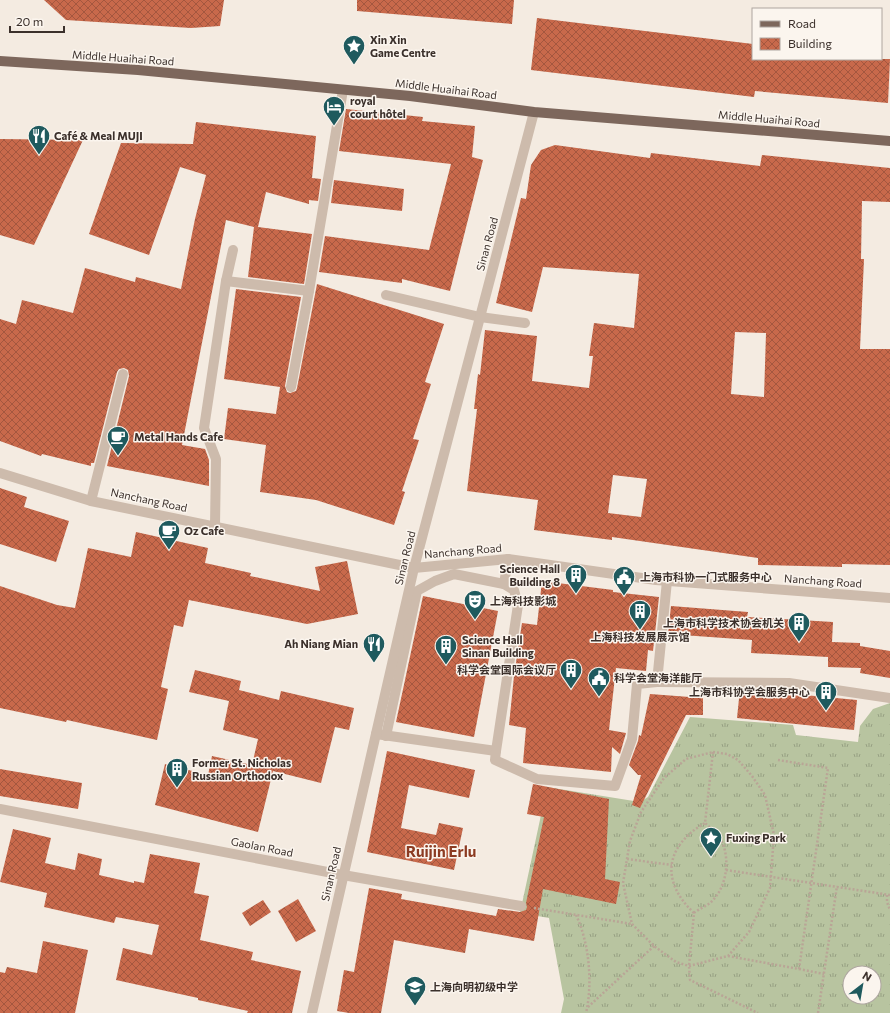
<svg xmlns="http://www.w3.org/2000/svg" width="890" height="1013" viewBox="0 0 890 1013" font-family="Commissioner,'Noto Sans SC',sans-serif">
<style>
.grass{fill:url(#grass-tufts);fill-rule:evenodd}
.building{fill:url(#building-cross-hatch);fill-rule:evenodd}
.lines{fill:none;stroke-linecap:round;stroke-linejoin:round}
.path{stroke:#b9a596;stroke-width:2.5;stroke-dasharray:2 2;stroke-linecap:butt}
.minor{stroke:#cdbbac;stroke-width:10}
.major{stroke:#7d675c;stroke-width:10}
.labels{text-anchor:middle;stroke-width:3;stroke-linejoin:round;paint-order:stroke}
.poi-label{font-size:11px;font-weight:bold;fill:#3b302b;stroke:#fbf5ee;text-anchor:start}
.street-label{font-size:11px;fill:#3b302b;stroke:#fbf5ee}
.district-label{font-size:15px;font-weight:bold;fill:#8c3b22;stroke:#fbf5ee}
</style>
<defs>
<pattern id="grass-tufts" width="24" height="20" patternUnits="userSpaceOnUse"><rect width="24" height="20" fill="#b8c4a0"/><path d="M3 7l-1-3M5 7V3M7 7l1-3M15 17l-1-3M17 17v-4M19 17l1-3" fill="none" stroke="#97a083"/></pattern>
<pattern id="building-cross-hatch" width="8" height="8" patternUnits="userSpaceOnUse"><rect width="8" height="8" fill="#c8694b"/><path d="M0 0l8 8M0 8l8-8" fill="none" stroke="#a4573f"/></pattern>
</defs>
<rect width="100%" height="100%" fill="#f4ebe1"/>
<!-- grass -->
<path class="grass" d="M890,703V1013H561L564,999L549,918L520,913L547,787L640,802L648,797L690,717L793,725L796,735L858,742L860,726L873,709ZM850,973H874V997H850Z"/>
<!-- building -->
<g class="building">
<polygon points="44,0 224,0 220,26 191,28 66,20"/>
<polygon points="357,0 514,0 512,24 357,11"/>
<polygon points="537,18 753,44 753,59 890,59 888,103 755,91 754,97 531,70"/>
<polygon points="346,109 423,117 422,121 475,126 472,157 483,160 450,291 402,279 402,283 319,272 325,236 429,250 451,164 339,151"/>
<polygon points="196,122 316,136 312,178 321,179 318,201 309,200 309,204 266,192 258,227 312,234 304,284 248,277 254,227 226,220 182,445 205,449 209,460 209,486 107,466 129,376 128,370 124,368 119,369 117,372 94,463 91,463 91,466 42,454 41,456 0,441 0,319 16,324 22,300 73,313 85,268 135,282 136,277 181,289 195,219 206,175 180,167 149,255 89,234 121,143 193,144"/>
<polygon points="0,139 83,140 34,245 0,235"/>
<path d="M555,145L650,158L651,153L760,166L762,155L890,168V202L862,201L861,259H864L860,349H890V565L842,564V567L758,565V558L612,537V540L534,530L538,500L467,491L477,409H474L478,374L480,375L485,330L537,336L532,381L589,388L593,356H589L594,323L634,328L639,274L543,267L532,312L496,303L521,198L526,199L531,165L541,150ZM735,332L766,333L764,397L731,394ZM613,475L647,479L641,517L608,513Z"/>
<polygon points="334,180 404,189 402,211 331,203"/>
<polygon points="317,284 444,324 425,382 431,384 413,439 419,440 402,491 405,492 394,525 316,500 260,492 266,445 224,439 228,408 276,414 280,387 224,379 236,289 301,297 285,386 287,392 290,393 296,391 297,388"/>
<polygon points="0,488 27,497 24,507 69,521 56,562 0,544"/>
<polygon points="136,532 208,548 205,563 251,573 250,576 320,591 315,567 347,561 358,614 307,624 189,600 183,627 174,625 161,687 168,689 157,740 67,720 66,722 0,708 0,586 57,605 75,608 88,548 131,557"/>
<polygon points="542,581 613,590 613,592 659,597 653,651 648,650 646,671 616,668 609,730 626,733 620,754 612,747 611,772 523,763 526,728 509,725 514,676 522,623 537,625"/>
<polygon points="423,596 498,611 474,737 396,722"/>
<polygon points="671,606 748,612 747,617 833,622 832,642 860,643 860,646 890,651 890,678 860,673 861,668 828,667 828,657 751,653 752,640 668,634"/>
<polygon points="195,670 241,681 239,690 279,700 281,691 354,708 349,730 335,727 321,783 273,771 258,832 155,805 165,764 208,775 212,756 252,765 258,739 223,730 229,701 189,692"/>
<polygon points="740,689 857,700 854,730 737,718"/>
<polygon points="650,694 703,698 703,715 686,715 640,808 632,805 641,775 638,775 629,765 638,741 639,735 641,736"/>
<polygon points="387,751 475,770 469,798 409,785 401,828 436,835 439,823 463,828 454,870 367,852"/>
<polygon points="0,769 82,783 78,809 0,796"/>
<polygon points="533,784 609,799 605,879 620,882 616,904 543,889 534,941 469,929 465,953 394,940 381,1013 349,1013 337,1011 344,970 354,972 369,888 402,894 401,899 496,916 498,909 520,912 526,910 527,907 526,903 544,817 527,814"/>
<polygon points="13,829 51,838 45,863 75,870 78,853 102,859 99,875 134,883 134,881 144,883 150,854 200,863 194,893 209,896 200,940 253,952 251,960 301,971 292,1013 247,1013 248,1011 198,1000 198,998 116,980 123,948 152,955 159,925 116,917 114,923 44,907 47,893 0,882"/>
<polygon points="298,899 316,931 296,942 278,911"/>
<polygon points="263,900 271,912 250,926 242,913"/>
<polygon points="43,941 88,950 75,1013 0,1013 0,972 5,973 7,967 37,973"/>
</g>
<g class="lines">
<!-- path -->
<g class="path">
<polygon points="713,752 727,754 738,760 752,776 765,795 774,835 770,888 749,932 728,956 689,966 676,962 654,946 632,924 623,883 630,841 641,812 664,778 686,759"/>
<path d="M713,752L705,823C712,829 719,836 723,844C730,863 726,889 710,903C706,906 699,909 694,913L689,966L690,980L758,1013"/>
<polyline points="627,859 672,865"/>
<polyline points="726,870 890,895"/>
<polyline points="887,895 887,902 890,910"/>
<polyline points="534,908 632,924"/>
<path d="M694,913C660,881 665,846 705,823"/>
<path d="M576,915C589,942 593,983 586,1013"/>
<polyline points="728,956 799,969 828,768 778,760"/>
<polyline points="799,969 824,974"/>
<polyline points="588,1007 654,946"/>
<polyline points="818,1013 837,886"/>
</g>
<!-- minor -->
<g class="minor">
<polyline points="226,281 309,291"/>
<polyline points="386,295 480,317 525,323"/>
<polyline points="291,387 309,291 343,90"/>
<polyline points="0,473 91,501 414,568 508,559 656,580 890,598"/>
<polyline points="91,501 123,374"/>
<polyline points="215,526 216,459 204,428 226,281 233,250"/>
<polyline points="657,682 789,683 890,698"/>
<polyline points="376,734 496,751 518,605 514,590 504,584 508,559"/>
<polyline points="386,736 417,591 435,581 454,574 504,584"/>
<polyline points="496,751 495,760 537,779 615,786 632,739 637,684 657,682 667,581"/>
<polyline points="0,809 343,875 521,906"/>
<polyline points="312,1013 414,568 534,112"/>
</g>
<!-- major -->
<polyline class="major" points="0,61 138,70 410,96 534,112 890,141"/>
</g>
<!-- icons -->
<defs>
<g id="sight-pin" transform="scale(1.15)"><path d="M0 17L-7.5 6A9.5 9.5 0 1 1 7.5 6Z" fill="#1f5a5e" stroke="#fbf5ee"/><path d="M0-6L1.8-2.2L6-1.7L2.9 1.2L3.7 5.4L0 3.3L-3.7 5.4L-2.9 1.2L-6-1.7L-1.8-2.2Z" fill="#fff"/></g>
<g id="hotel-pin" transform="scale(1.15)"><path d="M0 17L-7.5 6A9.5 9.5 0 1 1 7.5 6Z" fill="#1f5a5e" stroke="#fbf5ee"/><path d="M-6-4.5h1.5V1H6V5H4.5V3h-9V5H-6ZM-4 0a1.8 1.8 0 1 1 3.6 0ZM.5 0V-2.5h3Q6-2.5 6 0Z" fill="#fff"/></g>
<g id="restaurant-pin" transform="scale(1.15)"><path d="M0 17L-7.5 6A9.5 9.5 0 1 1 7.5 6Z" fill="#1f5a5e" stroke="#fbf5ee"/><path d="M-5-6h1v4h1v-4h1v4h1v-4h1v5L-1.5 .5V6h-2V.5L-5-1ZM5-6V6H3V1.5H1.5Q1.5-4 5-6Z" fill="#fff"/></g>
<g id="cafe-pin" transform="scale(1.15)"><path d="M0 17L-7.5 6A9.5 9.5 0 1 1 7.5 6Z" fill="#1f5a5e" stroke="#fbf5ee"/><path d="M-5.5-4.5H6V0H3Q3 3.5 0 3.5H-2.5Q-5.5 3.5-5.5 0ZM3-3.2v2h1.7v-2ZM-6 4.5H4V6H-6Z" fill="#fff"/></g>
<g id="building-pin" transform="scale(1.15)"><path d="M0 17L-7.5 6A9.5 9.5 0 1 1 7.5 6Z" fill="#1f5a5e" stroke="#fbf5ee"/><path d="M-4-6H4V6H1V3H-1V6H-4ZM-2.5-4.3h1.7v1.8h-1.7ZM.8-4.3h1.7v1.8H.8ZM-2.5-1h1.7V.8h-1.7ZM.8-1h1.7V.8H.8Z" fill="#fff"/></g>
<g id="civic-pin" transform="scale(1.15)"><path d="M0 17L-7.5 6A9.5 9.5 0 1 1 7.5 6Z" fill="#1f5a5e" stroke="#fbf5ee"/><path d="M-.6-6.5H3V-4.5H.6V-3L4-1V1h2V6H-6V1h2V-1L-.6-3ZM-1.2 2.5V6h2.4V2.5Z" fill="#fff"/></g>
<g id="theatre-pin" transform="scale(1.15)"><path d="M0 17L-7.5 6A9.5 9.5 0 1 1 7.5 6Z" fill="#1f5a5e" stroke="#fbf5ee"/><path d="M-5-5.5Q0-4 5-5.5V0Q5 5 0 6Q-5 5-5 0ZM-3.3-2.5H-1v1.5H-3.3ZM1-2.5H3.3v1.5H1ZM-2.8 1Q0 5.5 2.8 1Z" fill="#fff"/></g>
<g id="school-pin" transform="scale(1.15)"><path d="M0 17L-7.5 6A9.5 9.5 0 1 1 7.5 6Z" fill="#1f5a5e" stroke="#fbf5ee"/><path d="M0-5L7-2L0 1L-7-2ZM-4 1L0 2.5L4 1V4Q0 6-4 4Z" fill="#fff"/></g>
</defs>
<g fill-rule="evenodd">
<use href="#sight-pin" x="354" y="46"/>
<use href="#hotel-pin" x="334" y="107"/>
<use href="#restaurant-pin" x="39" y="136"/>
<use href="#cafe-pin" x="118" y="437"/>
<use href="#cafe-pin" x="169" y="531"/>
<use href="#building-pin" x="576" y="575"/>
<use href="#civic-pin" x="624" y="577"/>
<use href="#theatre-pin" x="475" y="601"/>
<use href="#building-pin" x="640" y="611"/>
<use href="#building-pin" x="799" y="623"/>
<use href="#restaurant-pin" x="374" y="644"/>
<use href="#building-pin" x="446" y="646"/>
<use href="#building-pin" x="571" y="670"/>
<use href="#civic-pin" x="599" y="678"/>
<use href="#building-pin" x="826" y="692"/>
<use href="#building-pin" x="177" y="769"/>
<use href="#sight-pin" x="711" y="838"/>
<use href="#school-pin" x="415" y="987"/>
</g>
<g class="labels">
<!-- poi labels -->
<g class="poi-label">
<text x="370" y="44">Xin Xin<tspan x="370" dy="13">Game Centre</tspan></text>
<text x="350" y="105">royal<tspan x="350" dy="13">court hôtel</tspan></text>
<text x="54" y="140">Café &amp; Meal MUJI</text>
<text x="134" y="441">Metal Hands Cafe</text>
<text x="184" y="535">Oz Cafe</text>
<text x="560" y="573" text-anchor="end">Science Hall<tspan x="560" dy="13">Building 8</tspan></text>
<text x="640" y="581">上海市科协一门式服务中心</text>
<text x="490" y="605">上海科技影城</text>
<text x="784" y="627" text-anchor="end">上海市科学技术协会机关</text>
<text x="640" y="641" text-anchor="middle">上海科技发展展示馆</text>
<text x="462" y="644">Science Hall<tspan x="462" dy="13">Sinan Building</tspan></text>
<text x="358" y="648" text-anchor="end">Ah Niang Mian</text>
<text x="556" y="674" text-anchor="end">科学会堂国际会议厅</text>
<text x="614" y="682">科学会堂海洋能厅</text>
<text x="810" y="696" text-anchor="end">上海市科协学会服务中心</text>
<text x="192" y="767">Former St. Nicholas<tspan x="192" dy="13">Russian Orthodox</tspan></text>
<text x="726" y="842">Fuxing Park</text>
<text x="430" y="991">上海向明初级中学</text>
</g>
<!-- street labels -->
<g class="street-label">
<text transform="translate(123 58) rotate(4)" y="4">Middle Huaihai Road</text>
<text transform="translate(446 89) rotate(7)" y="4">Middle Huaihai Road</text>
<text transform="translate(769 119) rotate(5)" y="4">Middle Huaihai Road</text>
<text transform="translate(487 244) rotate(-75)" y="4">Sinan Road</text>
<text transform="translate(149 500) rotate(12)" y="4">Nanchang Road</text>
<text transform="translate(463 551) rotate(-5)" y="4">Nanchang Road</text>
<text transform="translate(405 558) rotate(-76)" y="4">Sinan Road</text>
<text transform="translate(823 581) rotate(4)" y="4">Nanchang Road</text>
<text transform="translate(262 847) rotate(11)" y="4">Gaolan Road</text>
<text transform="translate(331 874) rotate(-77)" y="4">Sinan Road</text>
</g>
<!-- district labels -->
<g class="district-label">
<text x="441" y="857">Ruijin Erlu</text>
</g>
</g>
<!-- legend -->
<rect x="752" y="8" width="130" height="52" fill="#fbf5ee" stroke="#aea6a0"/>
<rect x="760" y="21" width="20" height="6" fill="#7d675c" stroke="#aea6a0"/>
<text x="788" y="28" font-size="12" fill="#3b302b">Road</text>
<rect x="760" y="38" width="20" height="12" fill="url(#building-cross-hatch)" stroke="#aea6a0"/>
<text x="788" y="48" font-size="12" fill="#3b302b">Building</text>
<!-- north arrow -->
<g transform="translate(862 985) rotate(31)"><circle r="19" fill="#fbf5ee" stroke="#aea6a0"/>
<path d="M0-3L7 15L0 10L-7 15Z" fill="#1f5a5e"/>
<text y="-6" font-size="11" font-weight="bold" text-anchor="middle" fill="#3b302b">N</text>
</g>
<!-- scale -->
<path d="M10 26v6h54v-6" fill="none" stroke="#3b302b" stroke-width="2"/>
<text x="16" y="26" font-size="12" fill="#3b302b" stroke="#fbf5ee" stroke-width="3" paint-order="stroke">20 m</text>
</svg>
